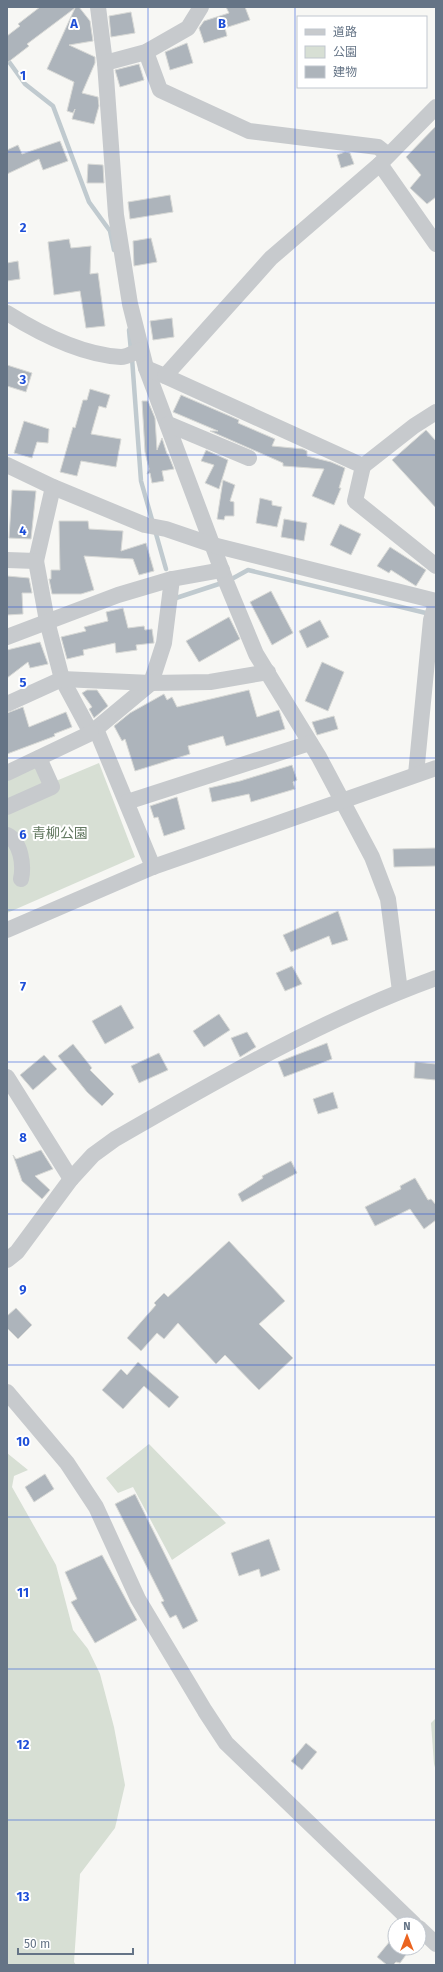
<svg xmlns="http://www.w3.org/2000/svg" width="443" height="1972" viewBox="0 0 443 1972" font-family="'Fira Sans','Noto Sans JP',sans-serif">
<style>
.green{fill:#d7dfd4}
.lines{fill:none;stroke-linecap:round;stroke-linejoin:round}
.stream{stroke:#c0cacf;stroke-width:4.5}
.building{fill:#adb4bb;stroke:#d8d9d6}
.minor{stroke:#c7cacd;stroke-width:16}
.grid{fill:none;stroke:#1d4ed8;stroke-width:1;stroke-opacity:0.55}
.labels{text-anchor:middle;stroke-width:4;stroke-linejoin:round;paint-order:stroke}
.park-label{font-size:14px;fill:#627860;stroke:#fff}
.grid-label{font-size:13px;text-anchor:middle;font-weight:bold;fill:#1d4ed8;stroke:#fff;stroke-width:4;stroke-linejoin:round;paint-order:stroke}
</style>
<rect width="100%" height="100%" fill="#f7f7f4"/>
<!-- green -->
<g class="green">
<polygon points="45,761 56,781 99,763 135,857 7,913 7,777"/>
<polygon points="149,1444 226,1523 172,1560 133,1487 118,1493 106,1478"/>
<polygon points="7,1453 28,1470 14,1476 12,1487 56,1565 73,1630 88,1649 100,1674 114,1727 125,1785 115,1828 80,1874 74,1962 76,1965 7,1965"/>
<polygon points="436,1718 436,1771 434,1764 431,1723"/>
</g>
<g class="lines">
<!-- stream -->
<g class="stream">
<polyline points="7,59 25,84 53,106 89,202 110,231 114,250"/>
<polyline points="129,330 131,351"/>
<polyline points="132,358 141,481 166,569"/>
<polyline points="173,599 228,581 248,570 430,614"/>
</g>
</g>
<!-- building -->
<g class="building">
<polygon points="40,7 79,7 90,21 93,41 69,45 95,57 95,63 82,93 98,97 99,106 94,124 72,119 75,109 73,113 67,111 74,82 47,69 75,8 27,44 29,46 7,63 7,36 20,26 18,24"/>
<polygon points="226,7 245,7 250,20 225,28 227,36 204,43 199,28 204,21 229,13"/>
<polygon points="131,12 135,33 111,37 109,16"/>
<polygon points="187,43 193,63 170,70 165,52"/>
<polygon points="139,64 144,80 120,87 115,70"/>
<polygon points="436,126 436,197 427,204 410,188 421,175 406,157"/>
<polygon points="60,141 68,161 43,170 39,159 7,174 7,150 18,145 22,154"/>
<polygon points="345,152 350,153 354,164 341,168 337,155"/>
<polygon points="88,164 103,165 104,183 87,183"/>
<polygon points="170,195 173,212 130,219 128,202"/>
<polygon points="151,238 157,262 134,266 133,241"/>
<polygon points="69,239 71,248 91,246 90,274 98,273 105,326 86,328 80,291 54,295 48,242"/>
<polygon points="18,261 20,279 7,281 7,263"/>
<polygon points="172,318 174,337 153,340 150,321"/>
<polygon points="7,365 32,373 26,392 7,386"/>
<polygon points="90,389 110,395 106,408 99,406 91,434 121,439 116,467 81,461 77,476 60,472 73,427 75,428 83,400 87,400"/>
<polygon points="181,395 239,420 238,423 275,439 272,446 303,449 307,451 307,456 331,462 345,468 339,488 341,488 334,505 312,496 324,469 283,466 283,463 210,431 218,431 173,412"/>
<polygon points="142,401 148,401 155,418 157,450 162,438 167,454 168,454 174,469 162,471 164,481 152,483 150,473 147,474 149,469 145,452"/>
<polygon points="24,421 49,429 48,443 37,442 32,458 14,453"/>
<polygon points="426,430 436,441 436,508 392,460"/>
<polygon points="206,450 228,460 219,489 205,483 214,465 201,461"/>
<polygon points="223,480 235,485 230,501 234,502 234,516 225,516 224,520 217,519"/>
<polygon points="12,490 36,491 31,539 9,538"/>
<polygon points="260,498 272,501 272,505 282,507 277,527 256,523"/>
<polygon points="284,519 307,523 304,541 281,537"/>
<polygon points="59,521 88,521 89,529 123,531 121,551 146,543 154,571 139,575 133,559 84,556 94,590 81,594 52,594 49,579 51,579 51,570 60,570"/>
<polygon points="340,524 361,534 351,555 330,545"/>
<polygon points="390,547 426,570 416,586 391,570 389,573 377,566"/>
<polygon points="7,576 29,578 32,593 22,593 23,614 7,615"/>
<polygon points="271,591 293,633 272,645 250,602"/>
<polygon points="123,608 128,628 144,626 145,630 152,629 154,643 136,645 137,650 116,653 115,643 83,650 84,655 67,659 61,637 86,631 84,627 108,621 106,612"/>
<polygon points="229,617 240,639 199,662 186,641"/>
<polygon points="320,620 329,637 307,648 299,631"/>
<polygon points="40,642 48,664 30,668 28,662 7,678 7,650"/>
<polygon points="322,662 344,672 328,711 305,701"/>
<polygon points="87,690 97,690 108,706 94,718 89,709 92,707 82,693"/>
<polygon points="249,690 257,717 279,710 285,729 226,746 223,736 188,746 190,754 135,771 125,739 122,741 114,726 130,713 164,694 167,700 172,697 177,707"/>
<polygon points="23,707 29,727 66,712 72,727 54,734 55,736 7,754 7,713"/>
<polygon points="334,716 338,729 317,735 312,722"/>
<polygon points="292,765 297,780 293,782 295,789 251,802 249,794 212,802 209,788 240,781"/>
<polygon points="177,797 185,829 164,836 158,817 154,818 150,806"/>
<polygon points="436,848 436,866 394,867 393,849"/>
<polygon points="338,911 348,940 332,945 329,936 291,952 283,935"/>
<polygon points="292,966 302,984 285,991 276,973"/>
<polygon points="121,1005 134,1028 105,1044 92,1021"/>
<polygon points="219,1014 230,1030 204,1047 193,1031"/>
<polygon points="247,1032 256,1047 240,1057 231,1038"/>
<polygon points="327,1043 332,1059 284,1077 278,1062"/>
<polygon points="73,1044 92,1068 90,1070 114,1094 102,1106 87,1092 58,1056"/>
<polygon points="159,1053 168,1070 139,1083 131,1066"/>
<polygon points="44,1055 57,1069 33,1090 20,1075"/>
<polygon points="415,1062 436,1064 436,1080 414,1078"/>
<polygon points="333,1092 338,1108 318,1114 313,1099"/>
<polygon points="41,1150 53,1169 35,1176 50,1190 42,1199 22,1181 13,1155 16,1159"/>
<polygon points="291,1161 297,1173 242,1202 238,1194 263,1178 262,1176"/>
<polygon points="415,1178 428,1200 431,1199 436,1205 436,1220 424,1229 410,1209 375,1226 365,1207 401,1189 400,1186"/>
<polygon points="229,1241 285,1301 259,1324 293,1358 259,1390 225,1355 216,1364 178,1323 164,1339 157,1333 141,1351 127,1338 156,1305 154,1303 164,1293 168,1297"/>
<polygon points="16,1308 32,1325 18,1339 7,1328 7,1316"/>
<polygon points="138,1362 179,1397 169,1408 144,1386 123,1409 102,1390 121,1369 127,1375"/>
<polygon points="45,1474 54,1489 34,1502 25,1487"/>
<polygon points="135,1494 198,1621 183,1629 176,1615 170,1618 161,1602 164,1601 115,1504"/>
<polygon points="269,1539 280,1570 261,1577 259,1569 239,1576 231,1553"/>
<polygon points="102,1555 137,1620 95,1643 71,1602 77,1599 65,1572"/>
<polygon points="306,1743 317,1752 302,1770 291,1761"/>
<polygon points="395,1935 395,1948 411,1948 400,1963 396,1962 393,1965 387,1965 377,1957"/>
</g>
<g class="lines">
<!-- minor -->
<g class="minor">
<polyline points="98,7 105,63 116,215 130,304 146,368 227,584 256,654 319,757 372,857 388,899 400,991"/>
<polyline points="146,52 160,90 249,131 378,147 388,155"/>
<polyline points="105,63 146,52 188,28 201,7"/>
<polyline points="380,164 436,244"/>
<path d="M7,313C39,333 82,355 121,357C127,357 135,352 141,350"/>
<polyline points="146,368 165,376 271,258 380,164 436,107"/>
<polyline points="165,376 363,466 355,501 436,566"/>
<polyline points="168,424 249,458"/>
<polyline points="7,465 53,487 145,525 166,529 213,545 436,601"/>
<polyline points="363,466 414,426 436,412"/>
<polyline points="7,560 36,561 53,487"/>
<polyline points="36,561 47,621 62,679 91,733 151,683 164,643 172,579"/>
<polyline points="7,637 118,595 172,579 222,570"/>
<polyline points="7,704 62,679 151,683 210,682 268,672"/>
<polyline points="96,729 153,867"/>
<polyline points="7,773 91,733"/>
<polyline points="416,774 431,620 436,603"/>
<polyline points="127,802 310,743"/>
<polyline points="7,807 52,787 39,758"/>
<path d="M7,835C21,842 24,865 21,879"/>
<polyline points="7,930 153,867 436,768"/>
<polyline points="7,1077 71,1179"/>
<path d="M7,1260L17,1252L71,1179L93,1155L115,1139C219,1079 323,1019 436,978"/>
<polyline points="7,1392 67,1463 96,1507 138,1599 205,1711 226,1743 414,1924"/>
<polyline points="419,1928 436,1944"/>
</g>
</g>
<!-- grid -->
<path class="grid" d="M148,7V1965M295,7V1965M7,152H436M7,303H436M7,455H436M7,607H436M7,758H436M7,910H436M7,1062H436M7,1214H436M7,1365H436M7,1517H436M7,1669H436M7,1820H436"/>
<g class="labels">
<!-- park labels -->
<g class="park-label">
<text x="60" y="838">青柳公園</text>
</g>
</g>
<g class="grid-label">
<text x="74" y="28">A</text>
<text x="222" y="28">B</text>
<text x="23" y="80">1</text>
<text x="23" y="232">2</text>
<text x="23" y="384">3</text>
<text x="23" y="535">4</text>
<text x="23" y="687">5</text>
<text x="23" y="839">6</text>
<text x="23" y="991">7</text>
<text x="23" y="1142">8</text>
<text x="23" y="1294">9</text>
<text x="23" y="1446">10</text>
<text x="23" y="1597">11</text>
<text x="23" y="1749">12</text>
<text x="23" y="1901">13</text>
</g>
<!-- border -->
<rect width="443" height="1972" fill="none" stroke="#657486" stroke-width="16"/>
<!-- legend -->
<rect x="297" y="16" width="130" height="72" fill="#ffffff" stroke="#c1c7cf"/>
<rect x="305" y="29" width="20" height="6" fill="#c7cacd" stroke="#c1c7cf"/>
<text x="333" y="36" font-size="12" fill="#657486">道路</text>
<rect x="305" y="46" width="20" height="12" fill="#d7dfd4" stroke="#c1c7cf"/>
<text x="333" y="56" font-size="12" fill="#657486">公園</text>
<rect x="305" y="66" width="20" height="12" fill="#adb4bb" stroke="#c1c7cf"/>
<text x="333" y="76" font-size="12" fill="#657486">建物</text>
<!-- north arrow -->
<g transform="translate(407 1936)"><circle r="19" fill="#ffffff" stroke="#c1c7cf"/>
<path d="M0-3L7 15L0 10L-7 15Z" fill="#eb6420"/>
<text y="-6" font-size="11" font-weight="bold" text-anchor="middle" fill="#657486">N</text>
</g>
<!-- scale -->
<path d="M18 1948v6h115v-6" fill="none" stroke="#657486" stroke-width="2"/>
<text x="24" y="1948" font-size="12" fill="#657486" stroke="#ffffff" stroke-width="3" paint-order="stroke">50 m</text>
</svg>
